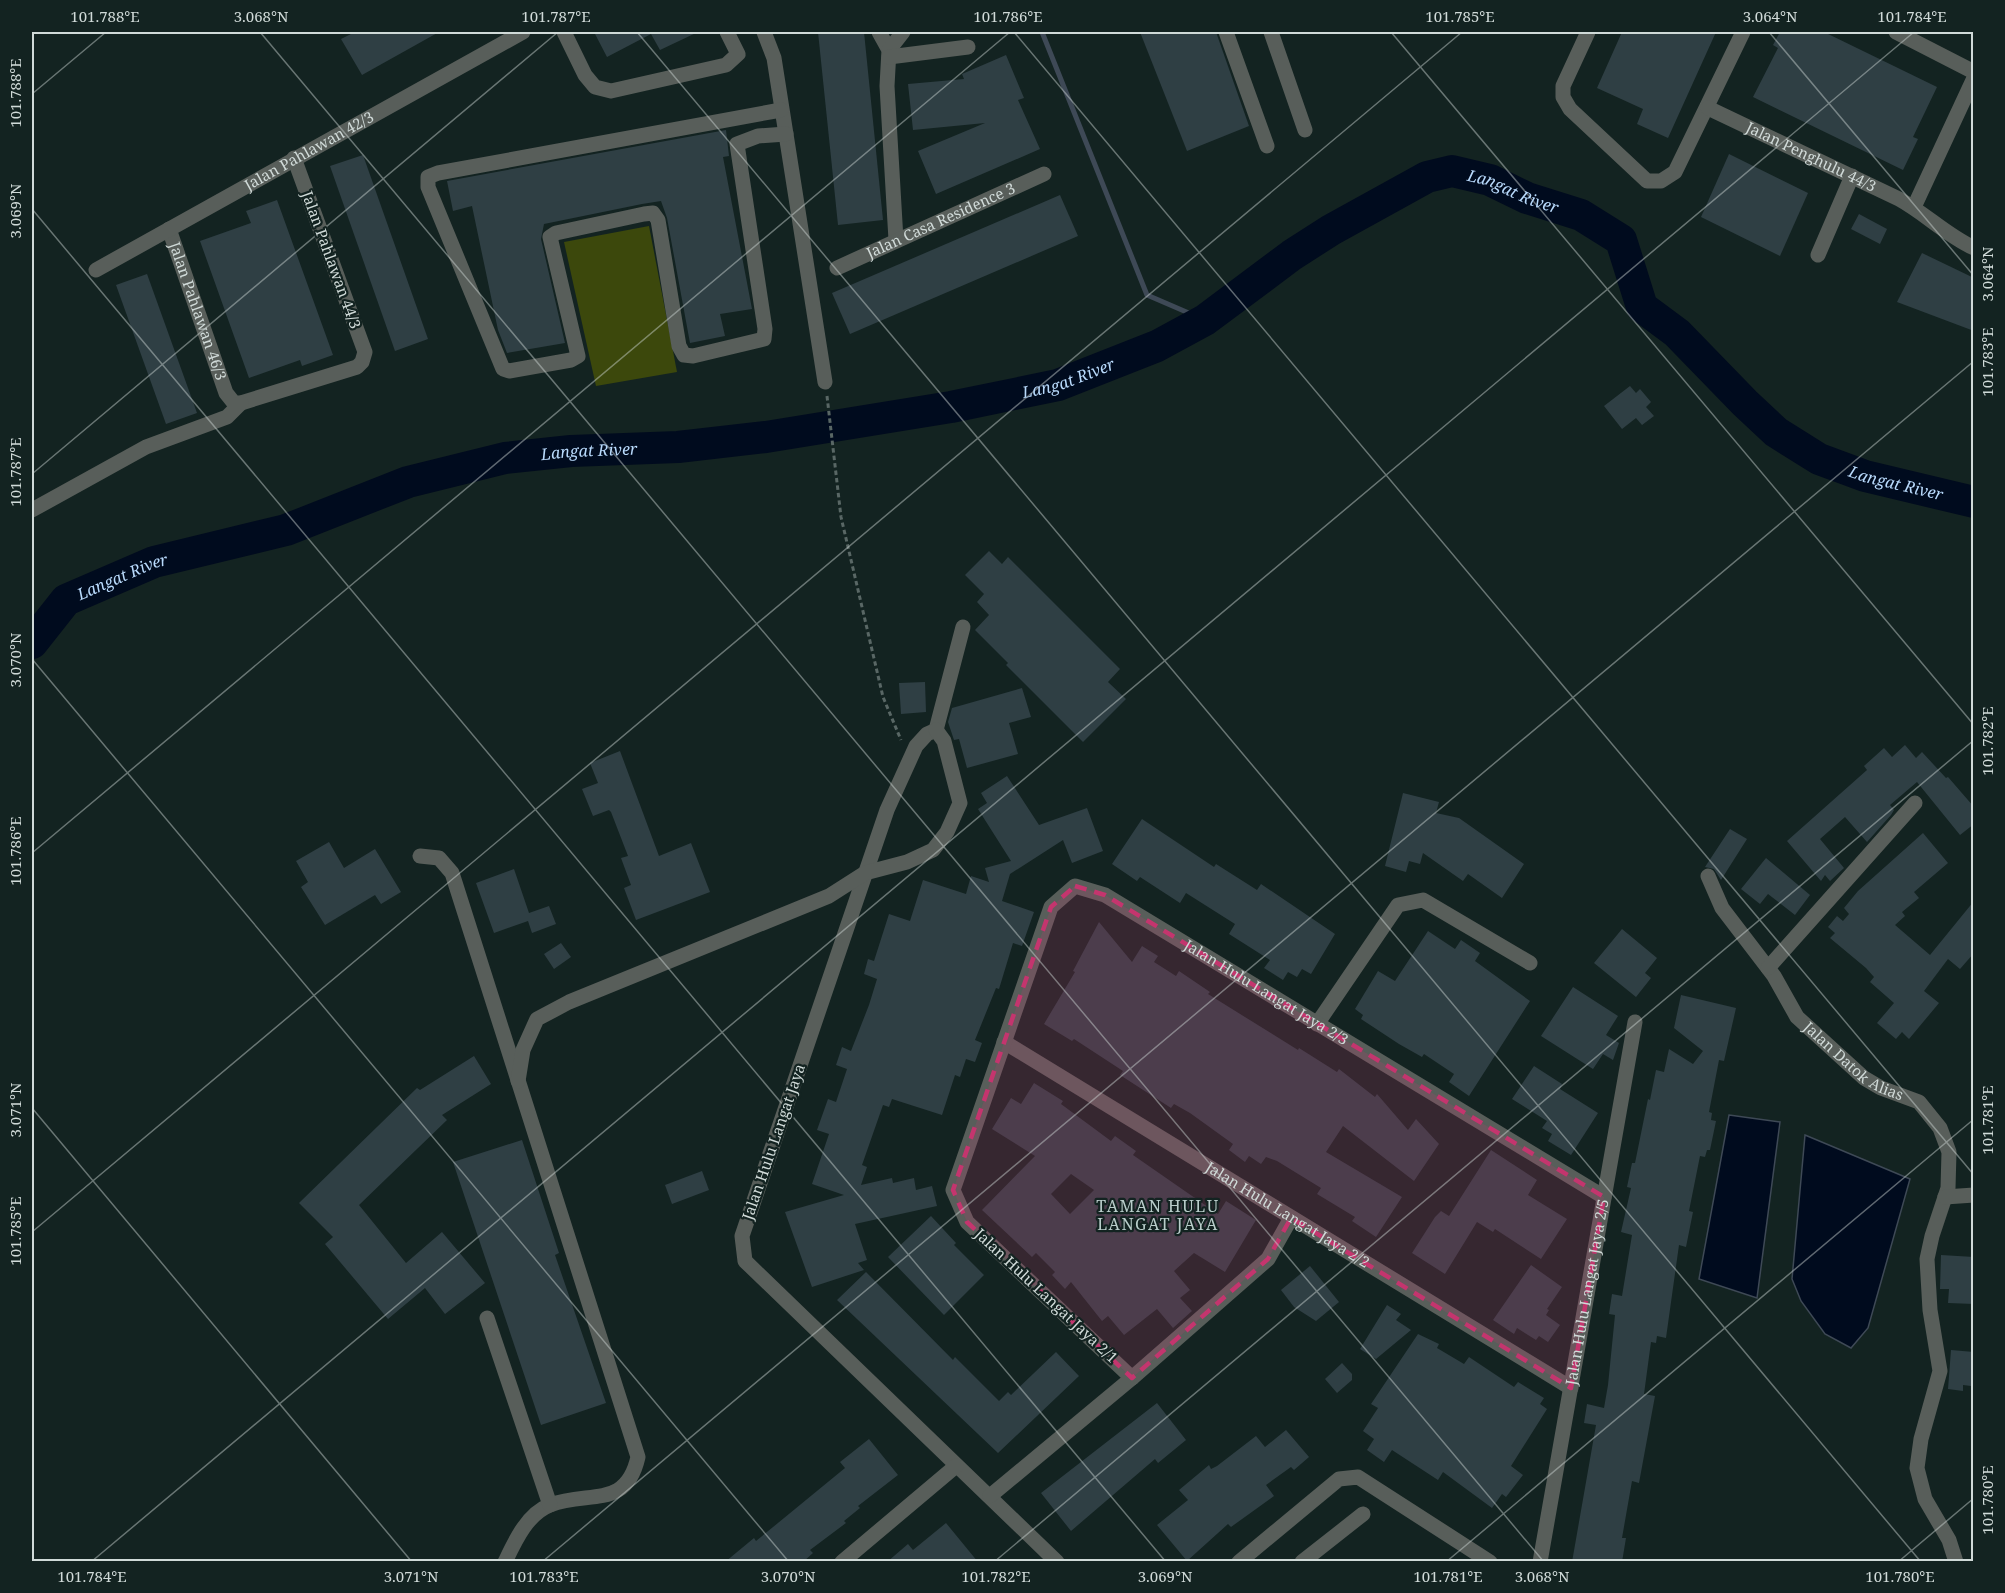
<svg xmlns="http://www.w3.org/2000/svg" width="2005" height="1593" viewBox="0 0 2005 1593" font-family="'Noto Serif',serif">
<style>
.green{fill:#3c480c}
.water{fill:#000b1e;stroke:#3e4956;stroke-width:1.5}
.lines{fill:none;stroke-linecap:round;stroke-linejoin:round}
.stream{stroke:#3e4956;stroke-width:5}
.river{stroke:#000b1e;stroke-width:32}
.building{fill:#2f3f44;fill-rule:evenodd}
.path{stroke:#596765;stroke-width:3;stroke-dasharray:4.5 3;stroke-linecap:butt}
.minor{stroke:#585e5a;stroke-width:15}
.marked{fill:#c4356e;fill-opacity:0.2;stroke:#c4356e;stroke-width:4.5;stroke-dasharray:12 8;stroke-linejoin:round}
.ticks{fill:none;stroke:#d0dad8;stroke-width:1.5;stroke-opacity:0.45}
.labels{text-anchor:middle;stroke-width:4.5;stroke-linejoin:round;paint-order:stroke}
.street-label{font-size:15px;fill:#d0dad8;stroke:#132321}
.water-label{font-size:16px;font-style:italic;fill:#b8dafc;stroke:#132321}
.neighbourhood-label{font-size:16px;letter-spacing:1.5px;fill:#bacecb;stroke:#132321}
.neatline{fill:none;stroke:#d0dad8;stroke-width:2}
.ticks-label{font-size:15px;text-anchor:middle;fill:#d0dad8}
</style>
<rect width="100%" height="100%" fill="#132321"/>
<!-- green -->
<polygon class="green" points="649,226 677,372 596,386 564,242"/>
<!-- water -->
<g class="water">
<polygon points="1729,1115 1780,1122 1757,1298 1699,1279"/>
<polygon points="1805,1135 1910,1179 1868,1328 1851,1348 1825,1334 1801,1301 1792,1279"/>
</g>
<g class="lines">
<!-- stream -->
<polyline class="stream" points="1042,32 1147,295 1205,320"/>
<!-- river -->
<path class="river" id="s1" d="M32,643L66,600L154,562L286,530L408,482L505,458L571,451L678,447L766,437L951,407L1058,385L1157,346L1205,320L1292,255L1331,230L1427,177L1452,171L1490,180L1527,198L1581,215L1621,240L1642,307L1677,333L1745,403L1776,432L1819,459L1865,476L1974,502"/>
</g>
<!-- building -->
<g class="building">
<polygon points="355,32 439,32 362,75 341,39"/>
<polygon points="594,32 698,32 660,50 651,34 607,57"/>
<polygon points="818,32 864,32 883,220 838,225"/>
<polygon points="1140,32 1216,32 1249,126 1187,151"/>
<polygon points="1622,32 1716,32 1668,138 1637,124 1643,109 1597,88"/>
<polygon points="1780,32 1824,32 1937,87 1913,137 1918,139 1903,170 1753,97 1778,48 1773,45"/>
<polygon points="1006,55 1024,98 1018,100 1040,149 936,194 918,151 985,123 913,130 908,84 964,79 962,74"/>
<polygon points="726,130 729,156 723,157 752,309 720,314 725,336 690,343 667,218 661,201 642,204 544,224 541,239 565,343 507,353 498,330 472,206 453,211 447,181"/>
<polygon points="1729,154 1808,193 1780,256 1701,217"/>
<polygon points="363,155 428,339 395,351 330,166"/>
<polygon points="1060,195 1078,236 850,334 832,293"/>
<polygon points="277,200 333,355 302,366 300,360 249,378 200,241 251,223 246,211"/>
<polygon points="1859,214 1887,229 1880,244 1851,229"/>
<polygon points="1922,253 1974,278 1974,331 1897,302"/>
<polygon points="147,274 197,413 166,424 116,285"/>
<polygon points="1630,386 1636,393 1640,389 1651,402 1646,407 1654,416 1642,425 1636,418 1622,429 1604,406"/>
<polygon points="989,551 1002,564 1008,557 1120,669 1108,682 1126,699 1083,742 1006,665 1008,663 975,630 989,615 977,602 984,594 965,575"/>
<polygon points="925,682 926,712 901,714 899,683"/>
<polygon points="1022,688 1031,717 1009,723 1018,754 967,768 959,739 954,740 948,722 952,708"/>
<polygon points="1905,745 1916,758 1922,752 1946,778 1948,777 1974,807 1974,824 1960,835 1917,782 1890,805 1894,810 1891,815 1867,842 1845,817 1820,839 1844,868 1830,881 1825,875 1821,881 1787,841 1867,770 1864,766 1884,748 1892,757"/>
<polygon points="620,751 659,856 691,843 710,892 636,920 624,888 631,885 621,858 628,856 611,812 609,810 593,816 582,789 598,783 590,763"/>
<polygon points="1007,776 1039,825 1087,808 1103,851 1072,863 1063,840 1010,874 1002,901 1034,912 1022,946 1013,943 999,989 996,988 975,1040 982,1043 975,1062 966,1059 960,1077 955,1075 942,1115 892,1099 889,1107 883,1105 862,1165 867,1167 861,1185 892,1178 893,1183 914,1178 916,1190 932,1186 937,1206 855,1224 867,1260 858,1263 864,1270 812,1287 785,1212 844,1195 812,1184 829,1134 817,1130 828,1099 836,1102 847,1069 836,1065 842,1047 851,1051 869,1005 877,979 864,974 868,959 874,961 889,914 910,921 923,880 966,894 971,876 989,882 985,868 1011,861 978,809 987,803 981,793"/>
<polygon points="1403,793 1439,802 1436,813 1459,818 1524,864 1502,898 1468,874 1463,881 1423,853 1420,864 1409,861 1406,872 1385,866"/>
<polygon points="1142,819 1214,867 1216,864 1257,890 1261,884 1335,934 1311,974 1302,969 1297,977 1288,972 1283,980 1264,968 1270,960 1229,934 1235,924 1186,893 1180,903 1140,877 1137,881 1112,864"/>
<polygon points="1730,829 1747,839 1721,880 1714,869 1705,867"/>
<polygon points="1923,833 1948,863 1914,892 1919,898 1902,912 1905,916 1895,925 1930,955 1974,901 1974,953 1960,969 1948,959 1924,991 1939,1003 1909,1039 1902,1032 1896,1039 1877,1023 1894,1003 1870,982 1874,977 1866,968 1830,938 1835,933 1828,927 1837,916 1843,921 1849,914 1844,908 1858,891"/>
<polygon points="329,842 344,868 375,849 401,892 381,904 375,895 325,925 301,887 308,882 296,861"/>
<polygon points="1766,858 1810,895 1795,915 1768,894 1760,904 1741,889"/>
<polygon points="514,869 529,913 549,906 556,924 532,933 528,921 494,933 476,883"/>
<polygon points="1099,922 1132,962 1142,946 1158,956 1154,962 1176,976 1179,971 1210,992 1208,994 1298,1050 1299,1048 1337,1072 1339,1069 1375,1097 1377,1094 1408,1130 1416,1119 1439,1144 1414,1181 1343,1126 1326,1152 1402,1197 1376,1237 1352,1221 1355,1217 1317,1194 1321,1188 1277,1161 1266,1157 1261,1164 1249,1156 1245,1162 1229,1150 1233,1144 1190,1113 1174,1104 1171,1108 1120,1075 1123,1071 1074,1039 1072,1041 1044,1024 1075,972 1073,971"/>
<polygon points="1622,929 1657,958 1645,973 1651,978 1636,997 1594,963"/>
<polygon points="1428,931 1455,949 1461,940 1480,953 1475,961 1530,1001 1469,1096 1449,1082 1454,1074 1424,1054 1422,1057 1399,1044 1361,1019 1363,1015 1355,1009 1378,971 1395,981"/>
<polygon points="561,943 571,957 554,969 544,954"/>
<polygon points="1573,987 1618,1016 1606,1035 1619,1043 1613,1060 1603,1054 1593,1069 1541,1036"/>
<polygon points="1681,995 1736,1008 1724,1061 1719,1060 1709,1112 1712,1113 1711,1120 1716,1121 1710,1150 1707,1150 1705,1157 1700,1156 1689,1211 1693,1212 1686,1247 1679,1245 1666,1338 1657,1336 1656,1343 1651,1342 1644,1394 1655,1396 1639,1483 1632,1481 1622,1538 1626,1538 1622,1562 1572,1562 1596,1425 1584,1423 1587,1404 1604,1408 1608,1385 1615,1315 1609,1314 1612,1294 1622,1296 1632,1235 1621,1232 1631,1188 1627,1187 1632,1163 1635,1163 1648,1099 1650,1100 1656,1070 1664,1072 1669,1049 1693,1064 1703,1051 1674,1028"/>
<polygon points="474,1056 491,1084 442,1115 447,1120 359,1205 406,1263 442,1232 485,1283 445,1314 425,1288 388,1319 325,1244 333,1237 299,1203 417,1088 420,1090"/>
<polygon points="1534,1066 1562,1084 1560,1089 1598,1113 1571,1155 1548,1141 1552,1134 1542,1128 1547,1121 1512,1099"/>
<path d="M1034,1083L1063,1101L1061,1104L1111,1141L1115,1136L1136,1151L1133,1155L1218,1214L1226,1201L1256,1220L1225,1272L1194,1253L1174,1271L1190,1290L1180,1298L1192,1311L1173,1328L1157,1309L1124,1335L1108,1316L1102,1321L1071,1282L1065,1289L1052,1275L1055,1272L1036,1253L1032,1257L982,1210L1035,1156L992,1129L1011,1098L1021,1104ZM1071,1174L1094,1190L1070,1214L1051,1194Z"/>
<polygon points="522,1140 559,1253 555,1255 606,1403 541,1425 453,1162"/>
<polygon points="1491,1150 1537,1180 1528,1195 1567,1219 1541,1259 1495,1229 1493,1232 1477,1222 1445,1274 1412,1253 1435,1217 1441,1211 1449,1216"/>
<polygon points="702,1171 709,1190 672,1204 665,1185"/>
<polygon points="931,1216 956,1243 954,1245 984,1275 944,1315 888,1257"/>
<polygon points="1941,1255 1974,1257 1974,1304 1948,1303 1949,1289 1940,1289"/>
<polygon points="1531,1265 1562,1287 1547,1309 1549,1310 1546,1315 1560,1325 1548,1342 1539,1336 1536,1340 1517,1328 1514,1334 1493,1320"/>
<polygon points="1310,1266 1339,1302 1316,1321 1294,1307 1281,1290"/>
<polygon points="866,1272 953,1360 955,1357 999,1401 1008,1392 1011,1395 1056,1352 1079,1376 998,1453 837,1300"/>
<polygon points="1387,1305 1401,1314 1396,1320 1411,1330 1376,1359 1360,1349"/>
<polygon points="1418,1334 1439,1344 1437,1348 1464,1364 1469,1357 1514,1387 1518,1382 1544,1398 1540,1404 1547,1409 1511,1466 1523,1475 1506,1497 1502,1494 1492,1508 1443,1472 1438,1480 1392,1450 1384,1462 1367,1450 1374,1439 1363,1431 1378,1408 1371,1404"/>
<polygon points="1951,1350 1974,1352 1971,1386 1963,1385 1963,1391 1948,1389"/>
<polygon points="1342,1363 1352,1374 1352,1380 1337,1393 1325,1379"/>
<polygon points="1157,1403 1186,1440 1158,1463 1155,1459 1071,1531 1041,1493"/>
<polygon points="1286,1430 1309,1457 1294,1470 1291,1467 1266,1485 1274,1496 1231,1527 1228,1524 1187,1561 1157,1525 1188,1500 1179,1490 1209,1465 1211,1469 1217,1466 1256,1436 1265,1447"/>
<polygon points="869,1439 898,1475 858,1506 860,1508 844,1521 846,1523 810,1550 813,1553 803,1562 725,1562 754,1538 756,1541 845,1468 840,1462"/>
<polygon points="946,1523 978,1562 887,1562 908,1544 913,1550"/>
</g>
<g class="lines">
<!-- path -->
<polyline class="path" points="827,396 841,517 883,697 901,740"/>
<!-- minor -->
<g class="minor">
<polyline points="564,32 585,75 595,87 611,91 726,65 738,54 727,32"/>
<polyline points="764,32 774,58 825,382"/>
<polyline points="879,32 889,50 887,86 896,240"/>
<polyline points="1226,32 1267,146"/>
<polyline points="1271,32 1305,130"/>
<polyline points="1588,32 1563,86 1563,97 1570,109 1647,181 1661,181 1675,172 1743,32"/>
<polyline points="1896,32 1974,72"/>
<polyline points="889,50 903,32"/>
<polyline points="889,57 968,47"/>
<path id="s2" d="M1708,108L1899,199C1926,214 1946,235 1974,248"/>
<polyline points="781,110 438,173 428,177 428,187 503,369 509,371 571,360 578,356 550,237 556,233 644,214 653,213 658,220 679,346 684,355 693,356 764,339 765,329 737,144 758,136 786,134"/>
<polyline points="1914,207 1974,78"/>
<path id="s3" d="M169,229L226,393L234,403H241L357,367L362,362L365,352L294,158"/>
<polyline points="1818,255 1852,176"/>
<path id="s4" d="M837,268L1044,174"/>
<path id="s5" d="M96,270L523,32"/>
<polyline points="32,510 146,447 227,417 241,403"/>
<polyline points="936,730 927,734 916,746 887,810 742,1236 745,1261 1057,1562"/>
<polyline points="936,730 963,627"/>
<path d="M420,856L439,858L452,873L638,1457C626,1510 589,1490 550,1505C527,1514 515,1541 505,1562"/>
<path id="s6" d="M1708,876L1722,908L1774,976L1797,1017L1864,1078L1881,1088L1919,1102L1940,1128L1949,1152L1948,1188L1932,1236L1927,1259L1930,1310L1940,1371L1921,1439L1917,1468L1925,1499L1949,1540L1956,1562"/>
<polyline points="1768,968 1915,803"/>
<polyline points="1317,1024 1398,905 1423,900 1530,963"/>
<path id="s7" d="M1004,1042L1571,1388"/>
<polyline points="518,1081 523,1050 537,1019 569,1002 829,896 865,873 907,862 933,850 947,832 960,803 944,741 936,730"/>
<polyline points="1945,1197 1974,1195"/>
<polyline points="487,1318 550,1505"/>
<path id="s8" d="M1132,1378L967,1222L953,1190L1051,907L1075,886L1105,895L1604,1197"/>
<polyline points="990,1496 1132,1378 1268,1259 1291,1218"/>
<polyline points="842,1562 956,1466"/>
<polyline points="1239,1562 1339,1479 1358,1477 1490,1562"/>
<polyline points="1302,1562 1363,1514"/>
<path id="s9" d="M1540,1562L1635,1022"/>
</g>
</g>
<!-- marked area -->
<path class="marked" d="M1075,886L1105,895L1604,1197L1571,1388L1291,1218L1268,1259L1132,1378L967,1222L953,1190L1051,907Z"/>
<!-- ticks -->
<path class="ticks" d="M260,32L1544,1562M637,32L1921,1562M1014,32L1974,1175M1391,32L1974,725M1769,32L1974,276M32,94L106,32M32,209L1166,1562M32,474L558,32M32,659L789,1562M32,853L1010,32M32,1108L412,1562M32,1232L1462,32M32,1558L35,1562M91,1562L1914,32M542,1562L1974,361M994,1562L1974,740M1446,1562L1974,1119M1898,1562L1974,1498"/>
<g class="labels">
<!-- street labels -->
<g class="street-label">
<text dy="5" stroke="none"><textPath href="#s5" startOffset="244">Jalan Pahlawan 42/3</textPath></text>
<text dy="5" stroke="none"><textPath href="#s2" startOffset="114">Jalan Penghulu 44/3</textPath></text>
<text dy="5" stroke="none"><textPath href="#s4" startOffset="114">Jalan Casa Residence 3</textPath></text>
<text transform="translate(331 260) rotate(70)" y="5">Jalan Pahlawan 44/3</text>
<text dy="5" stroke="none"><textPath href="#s3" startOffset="87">Jalan Pahlawan 46/3</textPath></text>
<text dy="5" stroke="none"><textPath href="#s8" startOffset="813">Jalan Hulu Langat Jaya 2/3</textPath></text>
<text dy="5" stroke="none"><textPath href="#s6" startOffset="240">Jalan Datok Alias</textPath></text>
<text transform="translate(774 1142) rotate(-71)" y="5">Jalan Hulu Langat Jaya</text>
<text dy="5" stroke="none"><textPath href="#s7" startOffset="332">Jalan Hulu Langat Jaya 2/2</textPath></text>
<text dy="5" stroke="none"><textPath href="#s9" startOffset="274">Jalan Hulu Langat Jaya 2/5</textPath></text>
<text transform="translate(1046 1296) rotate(43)" y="5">Jalan Hulu Langat Jaya 2/1</text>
</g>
<!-- water labels -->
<g class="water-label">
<text dy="6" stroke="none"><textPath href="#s1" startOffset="1592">Langat River</textPath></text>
<text dy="6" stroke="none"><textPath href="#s1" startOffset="1088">Langat River</textPath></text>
<text dy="6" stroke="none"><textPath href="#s1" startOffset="602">Langat River</textPath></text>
<text dy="6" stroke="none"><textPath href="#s1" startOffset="2097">Langat River</textPath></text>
<text dy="6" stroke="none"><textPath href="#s1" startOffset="116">Langat River</textPath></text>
</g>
<!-- neighbourhood labels -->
<g class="neighbourhood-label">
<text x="1158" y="1212">TAMAN HULU<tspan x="1158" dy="18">LANGAT JAYA</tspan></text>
</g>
</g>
<!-- border -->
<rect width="2005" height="1593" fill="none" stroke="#132321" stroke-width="66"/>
<rect x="33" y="33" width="1939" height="1527" class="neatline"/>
<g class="ticks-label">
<text x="105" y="22">101.788°E</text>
<text x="261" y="22">3.068°N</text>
<text x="556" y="22">101.787°E</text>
<text x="1008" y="22">101.786°E</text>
<text x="1460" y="22">101.785°E</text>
<text x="1770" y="22">3.064°N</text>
<text x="1912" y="22">101.784°E</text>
<text transform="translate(16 93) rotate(-90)" y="5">101.788°E</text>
<text transform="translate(16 211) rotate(-90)" y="5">3.069°N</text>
<text transform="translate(1988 274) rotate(-90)" y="5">3.064°N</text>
<text transform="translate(1988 362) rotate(-90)" y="5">101.783°E</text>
<text transform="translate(16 472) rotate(-90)" y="5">101.787°E</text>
<text transform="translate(16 660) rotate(-90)" y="5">3.070°N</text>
<text transform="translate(1988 741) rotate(-90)" y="5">101.782°E</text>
<text transform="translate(16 851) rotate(-90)" y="5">101.786°E</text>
<text transform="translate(16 1110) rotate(-90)" y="5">3.071°N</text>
<text transform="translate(1988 1120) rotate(-90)" y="5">101.781°E</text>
<text transform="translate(16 1231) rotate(-90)" y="5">101.785°E</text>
<text transform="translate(1988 1500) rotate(-90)" y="5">101.780°E</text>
<text x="92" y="1582">101.784°E</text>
<text x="411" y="1582">3.071°N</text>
<text x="544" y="1582">101.783°E</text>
<text x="788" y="1582">3.070°N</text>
<text x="996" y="1582">101.782°E</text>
<text x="1165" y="1582">3.069°N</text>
<text x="1448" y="1582">101.781°E</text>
<text x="1542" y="1582">3.068°N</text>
<text x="1900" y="1582">101.780°E</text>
</g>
</svg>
